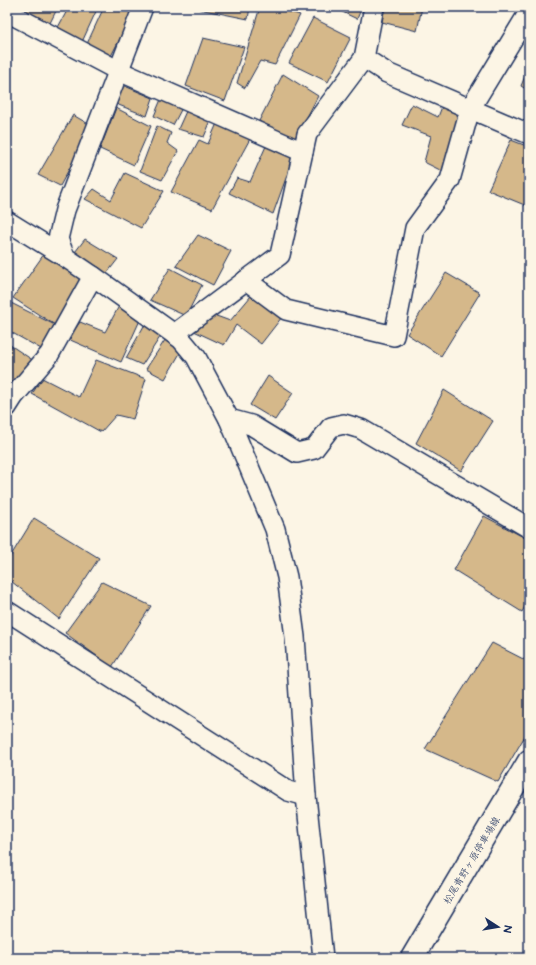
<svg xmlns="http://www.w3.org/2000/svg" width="536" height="965" viewBox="0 0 536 965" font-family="'Balsamiq Sans','Klee One',sans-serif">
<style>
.building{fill:#d5b88a;stroke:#1b2f5e}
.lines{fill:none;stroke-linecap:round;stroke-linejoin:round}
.street-casing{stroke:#1b2f5e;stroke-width:22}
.secondary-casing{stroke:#1b2f5e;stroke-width:25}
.street{stroke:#fcf5e5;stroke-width:19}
.secondary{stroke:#fcf5e5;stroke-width:22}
.labels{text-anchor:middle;stroke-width:3.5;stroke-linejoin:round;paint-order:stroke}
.street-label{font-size:10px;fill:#1b2f5e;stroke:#fcf5e5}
</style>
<rect width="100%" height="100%" fill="#fcf5e5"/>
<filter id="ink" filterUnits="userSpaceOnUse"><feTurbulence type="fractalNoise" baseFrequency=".025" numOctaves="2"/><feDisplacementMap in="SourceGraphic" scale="8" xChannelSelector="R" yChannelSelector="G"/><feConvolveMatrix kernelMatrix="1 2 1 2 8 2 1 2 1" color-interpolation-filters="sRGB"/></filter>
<g filter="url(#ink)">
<!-- building -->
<g class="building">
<polygon points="18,7 58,7 49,25"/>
<polygon points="69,7 98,7 82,42 56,31"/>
<polygon points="104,7 124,7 134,11 111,56 86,46"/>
<polygon points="200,7 250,7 248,19 199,9"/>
<polygon points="260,7 274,7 300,15 275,65 260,61 245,88 237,83"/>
<polygon points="332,7 362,7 357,19"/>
<polygon points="385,7 422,7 417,31 382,22"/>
<polygon points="313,18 351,37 328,82 289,63"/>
<polygon points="203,38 244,47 225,101 186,86"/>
<polygon points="529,66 529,91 521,86"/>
<polygon points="283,74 318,96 295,140 259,121"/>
<polygon points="120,84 153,98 147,116 116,104"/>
<polygon points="162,97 183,106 173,125 154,116"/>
<polygon points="412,104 438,117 443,104 462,113 442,171 424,162 431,136 402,125"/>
<polygon points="116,108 151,126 134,165 100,149"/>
<polygon points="187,109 212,118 204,137 178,129"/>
<polygon points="73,115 92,126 60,186 38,175"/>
<polygon points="218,121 251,137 212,209 171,192 199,140 208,144"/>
<polygon points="157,126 171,133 167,143 178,151 162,180 140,171"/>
<polygon points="511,140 529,147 529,202 527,206 488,190"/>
<polygon points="266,146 294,156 273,214 229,193 237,178 250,182"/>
<polygon points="125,173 164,191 141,228 85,199 94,189 111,200"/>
<polygon points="198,235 231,251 213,285 176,266"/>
<polygon points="85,239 118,259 104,277 72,256"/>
<polygon points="44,254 85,279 55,325 13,298"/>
<polygon points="170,268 202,285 186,316 150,300"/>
<polygon points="446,273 480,293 441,356 407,334"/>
<polygon points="251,296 282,317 261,344 236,325 224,345 194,331 211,314 230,321"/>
<polygon points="7,301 55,325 43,350 7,330"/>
<polygon points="119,306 141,318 121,362 68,339 80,322 105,332"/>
<polygon points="145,324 162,334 142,365 126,358"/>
<polygon points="167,337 183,348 165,379 146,369"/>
<polygon points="7,343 34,361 7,396"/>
<polygon points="96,360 146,379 133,419 116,415 101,432 32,394 42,378 79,397"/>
<polygon points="268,376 293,393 275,420 250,405"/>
<polygon points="444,390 493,421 461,471 416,443"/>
<polygon points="484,516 529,540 529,599 522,612 454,570"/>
<polygon points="34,518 99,558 59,619 7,578 7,562"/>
<polygon points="102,582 151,606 112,667 65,633"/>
<polygon points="492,643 529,662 529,729 498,782 425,749"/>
</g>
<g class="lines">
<!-- street casing -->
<g class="street-casing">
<g id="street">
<polyline points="143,7 65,210 58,239 65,257 93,276 181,339 196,357 229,419 275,529 287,577 295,637 306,796 323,958"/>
<polyline points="374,7 364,58 387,73 529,134"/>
<polyline points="7,12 119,71 303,152"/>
<polyline points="7,221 65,257"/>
<polyline points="246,280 286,310 394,336 415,228 450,180 470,109 529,12"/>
<polyline points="174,334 280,255 307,134 364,58"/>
<polyline points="7,407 14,396 49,355 93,276"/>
<polyline points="229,419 251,425 297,453 314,449 331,427 344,424 361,429 529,528"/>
<polyline points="7,611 288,791 306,796"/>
</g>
</g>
<!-- secondary casing -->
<g class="secondary-casing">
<polyline id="secondary" points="412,958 529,761"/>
</g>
<!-- street -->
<use href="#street" class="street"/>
<!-- secondary -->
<use href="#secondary" class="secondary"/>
</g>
</g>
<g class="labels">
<!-- street labels -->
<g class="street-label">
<text transform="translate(471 860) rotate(-59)" y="4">松尾青野ヶ原停車場線</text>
</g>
</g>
<!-- margin -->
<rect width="536" height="965" fill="none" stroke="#fcf5e5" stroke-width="24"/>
<rect x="12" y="12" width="512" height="941" fill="none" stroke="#1b2f5e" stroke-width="1.5" filter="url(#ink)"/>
<!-- north arrow -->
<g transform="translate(498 927) rotate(102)" stroke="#fcf5e5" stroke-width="3" paint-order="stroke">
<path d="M0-3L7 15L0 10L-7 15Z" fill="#1b2f5e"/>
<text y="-6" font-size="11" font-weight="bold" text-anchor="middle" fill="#1b2f5e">N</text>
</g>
</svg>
